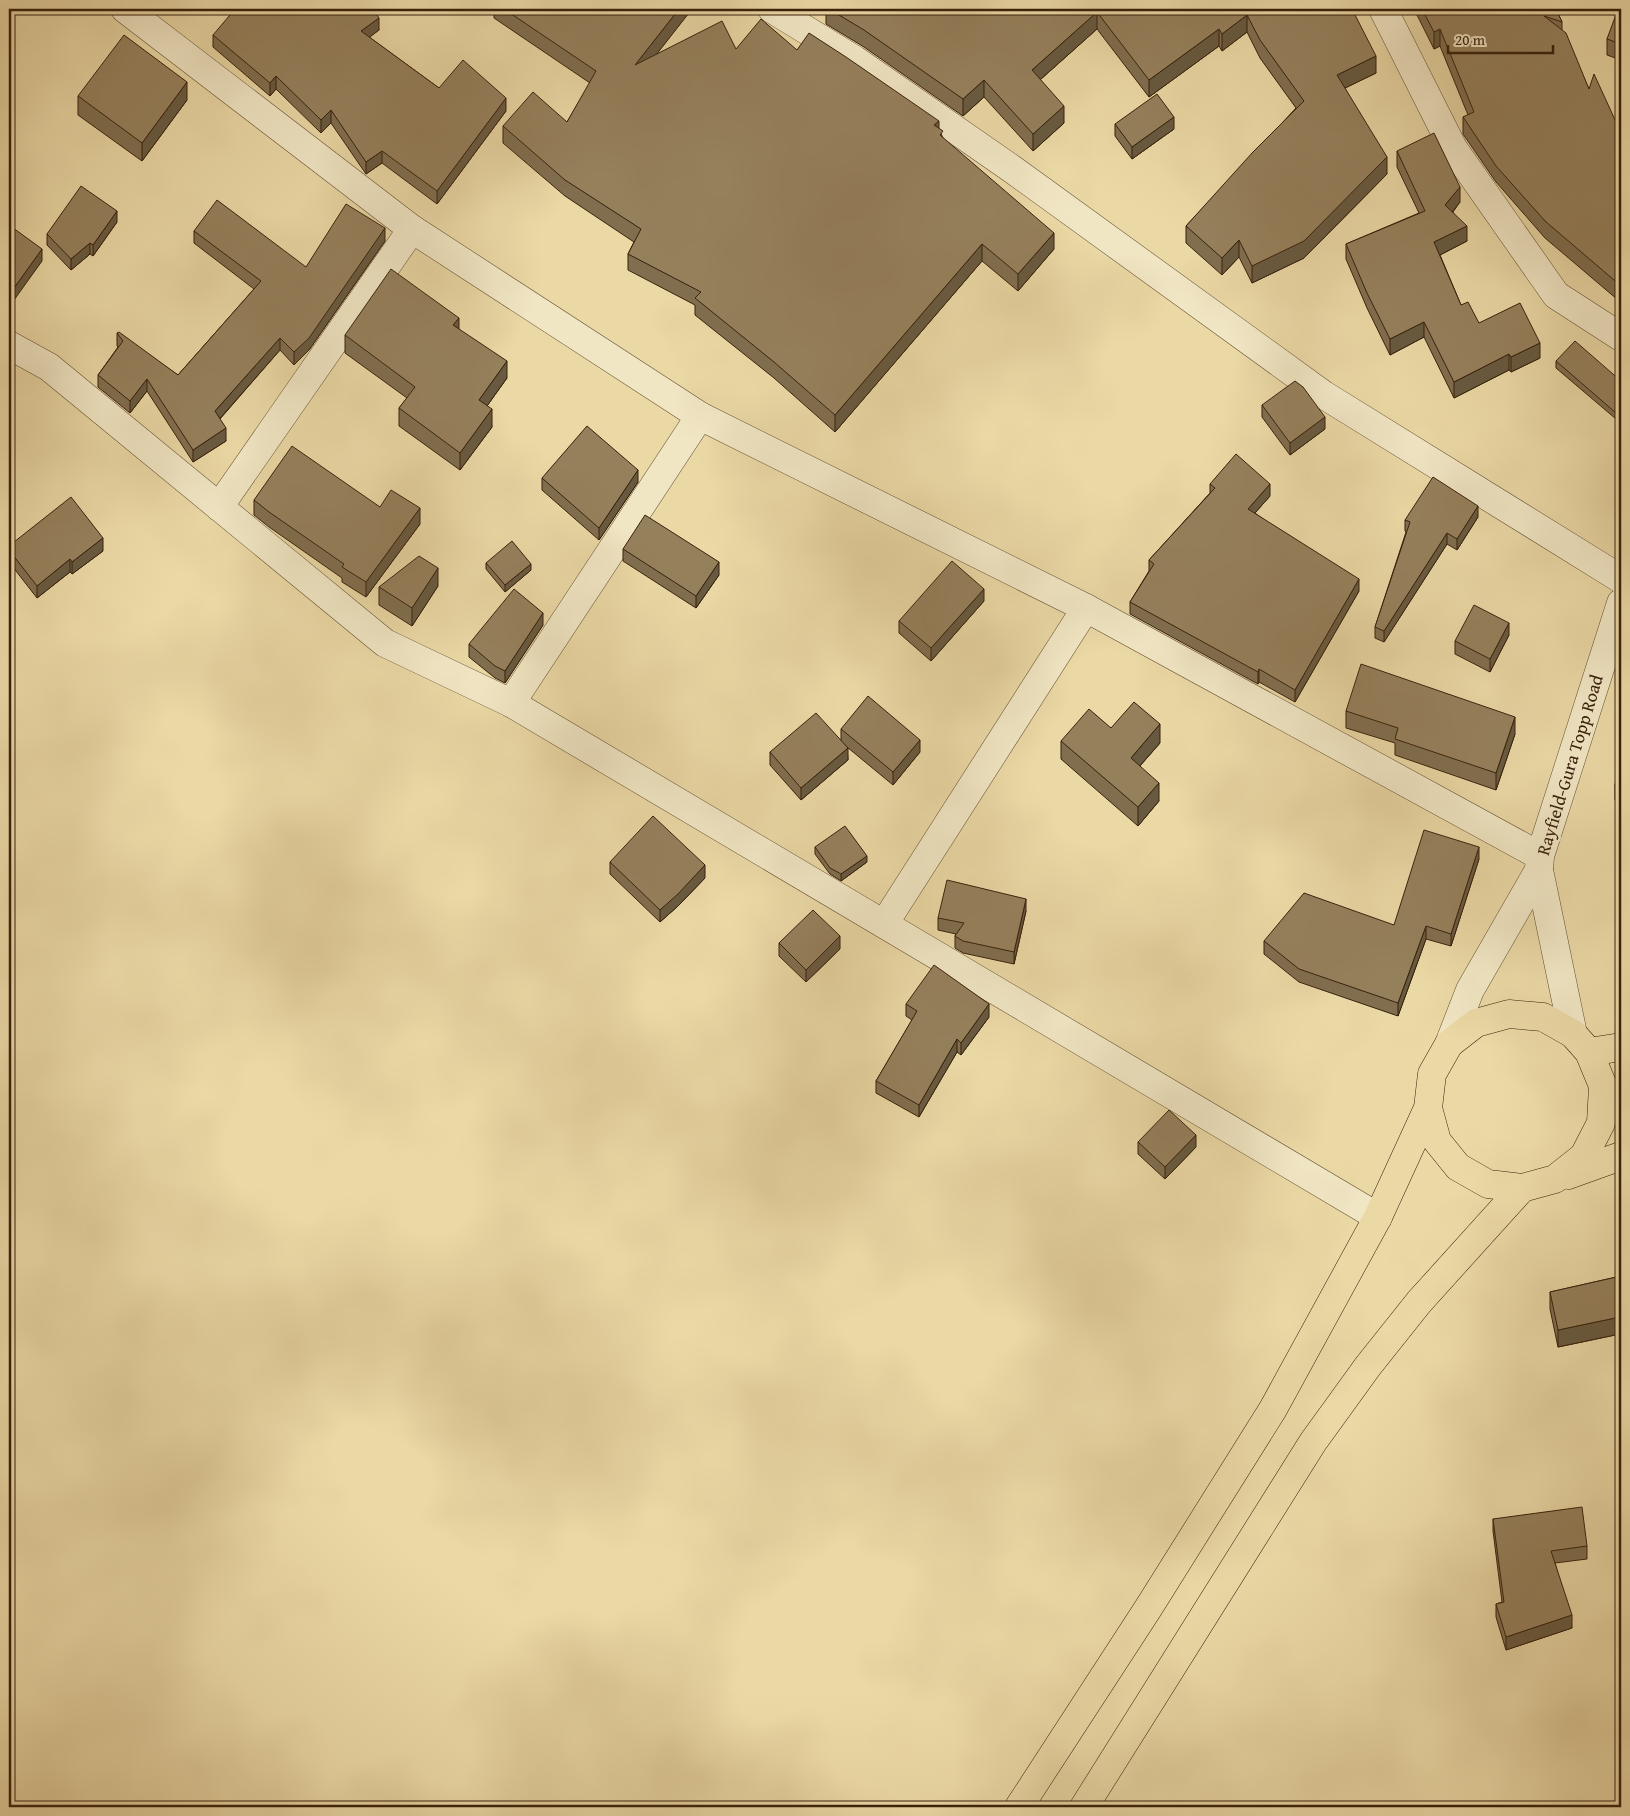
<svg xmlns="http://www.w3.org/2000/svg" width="1630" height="1816" viewBox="0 0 1630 1816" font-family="'Gentium Book Plus',serif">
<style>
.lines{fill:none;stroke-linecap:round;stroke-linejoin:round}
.minor-casing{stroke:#644f32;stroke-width:29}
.major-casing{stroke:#38210c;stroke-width:29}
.minor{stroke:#f1e6c4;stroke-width:28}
.major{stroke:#ead8a5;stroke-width:28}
.wall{fill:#806e4f;stroke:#38210c}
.shaded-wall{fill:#685a40;stroke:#38210c}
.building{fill:#95805c;stroke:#38210c}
.labels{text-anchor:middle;stroke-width:5;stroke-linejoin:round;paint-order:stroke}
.street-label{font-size:18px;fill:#38210c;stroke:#f1e6c4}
</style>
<rect width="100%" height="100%" fill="#ead8a5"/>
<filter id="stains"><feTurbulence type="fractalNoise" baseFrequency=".004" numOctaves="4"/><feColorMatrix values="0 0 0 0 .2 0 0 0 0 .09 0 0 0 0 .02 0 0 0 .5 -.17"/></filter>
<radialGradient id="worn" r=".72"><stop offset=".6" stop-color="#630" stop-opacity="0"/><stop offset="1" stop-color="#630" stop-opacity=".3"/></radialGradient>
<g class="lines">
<!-- minor casing -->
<g class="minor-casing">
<g id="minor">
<polyline points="125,9 412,229 700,416 1086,608 1540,856"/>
<polyline points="772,9 855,60 1012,169 1324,395 1621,579"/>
<polyline points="1383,9 1453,148 1556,295 1621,337"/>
<polyline points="9,345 49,367 385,643 511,703 1378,1217"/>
<polyline points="219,507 412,229"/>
<polyline points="511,703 700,416"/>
<polyline points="884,924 1086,608"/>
<polyline points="1573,1034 1539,870 1540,856 1621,603"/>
<polyline points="1449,1044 1470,990 1539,870"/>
</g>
</g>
<!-- major casing -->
<g class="major-casing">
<g id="major">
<polyline points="1589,1052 1621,1047"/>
<polyline points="1568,1175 1621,1156"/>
<polyline points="1019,1807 1149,1607 1273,1409 1378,1217 1428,1108 1432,1074 1449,1044 1476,1023 1509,1014 1543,1017 1573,1034 1589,1052 1603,1086 1601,1123 1584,1156 1555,1179 1522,1188 1488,1184 1458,1167 1437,1141 1428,1108"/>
<polyline points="1084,1807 1313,1442 1368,1366 1419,1302 1522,1188"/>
</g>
</g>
<!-- minor -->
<use href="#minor" class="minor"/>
<!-- major -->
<use href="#major" class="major"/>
</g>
<!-- wall -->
<g class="wall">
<polygon points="168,9 178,9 173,14"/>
<polygon points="373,9 379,30 369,37 439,88 506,111 437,204 382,163 366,174 331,123 321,133 276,89 270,96 213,47 213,35"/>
<polygon points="494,9 692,9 656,54 736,49 797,50 939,129 943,138 1054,249 1018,291 982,261 835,432 774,378 695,315 695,305 628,270 628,254 634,242 565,196 503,143 503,126 567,122 590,83 494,18"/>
<polygon points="826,9 1352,9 1376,73 1345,88 1387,174 1304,258 1252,283 1239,257 1222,275 1186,243 1186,226 1296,108 1260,58 1247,32 1222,51 1219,46 1149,97 1097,29 1040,80 1064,123 1033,151 984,97 963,116 864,47 826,24"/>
<polygon points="1414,9 1556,9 1562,22 1562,30 1589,89 1616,122 1621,115 1621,311 1618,309 1618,300 1545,238 1496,182 1463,134 1463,117 1468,115 1440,46 1434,49"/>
<polygon points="1621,9 1621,60 1607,55 1607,39"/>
<polygon points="78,96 187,100 142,161 78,115"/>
<polygon points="1115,124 1174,129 1132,159 1115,136"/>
<polygon points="1397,151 1460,202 1453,212 1467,241 1440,255 1461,305 1479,323 1540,358 1511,372 1509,370 1454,398 1424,337 1390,355 1367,308 1346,259 1346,244 1419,213 1397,167"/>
<polygon points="117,222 93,256 90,254 71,270 47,245 47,234"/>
<polygon points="194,231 306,267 385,241 309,350 294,365 280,350 220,419 226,441 193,462 147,391 130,413 98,387 98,375 118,347 117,346 117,333 178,375 254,289 194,243"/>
<polygon points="459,329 507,378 487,406 492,427 460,470 399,426 399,408 407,398 345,353 345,335"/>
<polygon points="1556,361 1621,381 1621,412 1616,419 1556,368"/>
<polygon points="1262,405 1325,429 1290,455 1262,417"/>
<polygon points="542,478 638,482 599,540 542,490"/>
<polygon points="1210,484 1270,496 1255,513 1359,591 1295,702 1259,682 1258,684 1130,614 1130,602 1149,571 1149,560 1210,493"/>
<polygon points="254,500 380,507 420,524 366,597 342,582 342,578 269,527 254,515"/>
<polygon points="1478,517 1457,550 1447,544 1384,642 1375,638 1375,627 1406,532 1405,531 1405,520"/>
<polygon points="9,546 103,551 72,574 70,572 37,598 9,562"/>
<polygon points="623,549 719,575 696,608 623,561"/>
<polygon points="486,563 531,570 505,592 486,569"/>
<polygon points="438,586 412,626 379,605 379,587"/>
<polygon points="984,601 931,661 899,633 899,621"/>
<polygon points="543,625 505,683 495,678 469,657 469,644"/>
<polygon points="1509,635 1490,672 1455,654 1455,641"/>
<polygon points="1346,711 1515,734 1496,790 1395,755 1395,743 1346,728"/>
<polygon points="1111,728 1160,743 1140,766 1159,801 1138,826 1061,759 1061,741"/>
<polygon points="841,729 920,752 893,785 847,747 848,760 801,800 770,765 770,752 841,740"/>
<polygon points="1621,761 1621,801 1615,800 1615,785"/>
<polygon points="815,847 867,862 841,881 830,874 815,854"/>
<polygon points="1479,859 1451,946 1426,939 1398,1016 1299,982 1264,954 1264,941 1394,925"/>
<polygon points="610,862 705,878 678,906 660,922 610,874"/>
<polygon points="1026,911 1014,964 963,953 955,948 955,936 956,934 938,930 938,918"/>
<polygon points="779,943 840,949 806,982 779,956"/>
<polygon points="906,1004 989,1017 961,1055 957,1052 919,1117 876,1093 876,1081 912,1020 906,1016"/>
<polygon points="1138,1142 1196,1147 1165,1179 1138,1154"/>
<polygon points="1621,1276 1621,1340 1620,1334 1558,1347 1550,1309 1550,1292"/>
<polygon points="1493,1519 1587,1546 1587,1559 1555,1563 1572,1628 1506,1650 1496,1617 1496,1604 1502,1602 1493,1531"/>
</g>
<!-- shaded-wall -->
<g class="shaded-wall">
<polygon points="173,9 178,9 173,14"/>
<polygon points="679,9 692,9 635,82 635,65"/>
<polygon points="1097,12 1097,29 1032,87 1032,70"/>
<polygon points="1247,15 1247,32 1222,51 1222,34"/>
<polygon points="379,18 379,30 361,44 361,31"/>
<polygon points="1219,29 1219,46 1149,97 1149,80"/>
<polygon points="1440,29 1440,46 1434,49 1434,32"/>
<polygon points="1376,56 1376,73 1337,92 1337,75"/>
<polygon points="276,76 276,89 270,96 270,83"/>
<polygon points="984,80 984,97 963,116 963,99"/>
<polygon points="187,82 187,100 142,161 142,143"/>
<polygon points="506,98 506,111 437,204 437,191"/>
<polygon points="1064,106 1064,123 1033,151 1033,134"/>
<polygon points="331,110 331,123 321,133 321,120"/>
<polygon points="1174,117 1174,129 1132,159 1132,147"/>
<polygon points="939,121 939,137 934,125"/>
<polygon points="14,134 14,146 9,156 9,144"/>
<polygon points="382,151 382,163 366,174 366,162"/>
<polygon points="1387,157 1387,174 1304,258 1252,283 1252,266"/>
<polygon points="1460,187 1460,202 1445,221 1445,205"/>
<polygon points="117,211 117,222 93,256 93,245"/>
<polygon points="1467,226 1467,241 1434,258 1434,242"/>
<polygon points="385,228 385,241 309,350 294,365 294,352"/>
<polygon points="1054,233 1054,249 1018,291 1018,274"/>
<polygon points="1239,240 1239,257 1222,275 1222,258"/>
<polygon points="90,243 90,254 71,270 71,259"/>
<polygon points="982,244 982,261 835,432 835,415"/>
<polygon points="42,249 42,261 9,307 9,295"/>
<polygon points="459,318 459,336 453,325"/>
<polygon points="1424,322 1424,337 1390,355 1390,339"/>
<polygon points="280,338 280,350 215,424 215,411"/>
<polygon points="1540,343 1540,358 1511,372 1511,357"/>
<polygon points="1509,354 1509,370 1454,398 1454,382"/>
<polygon points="507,361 507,378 479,417 479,400"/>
<polygon points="147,379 147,391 130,413 130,401"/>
<polygon points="1621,406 1621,412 1616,419 1616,413"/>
<polygon points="492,409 492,427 460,470 460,453"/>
<polygon points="1325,417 1325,429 1290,455 1290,443"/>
<polygon points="226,428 226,441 193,462 193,450"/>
<polygon points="638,470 638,482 599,540 599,528"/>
<polygon points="1270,484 1270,496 1248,521 1248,509"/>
<polygon points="1478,506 1478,517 1457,550 1457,539"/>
<polygon points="420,508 420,524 366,597 366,582"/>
<polygon points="1447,533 1447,544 1384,642 1384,631"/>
<polygon points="103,538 103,551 72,574 72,562"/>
<polygon points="70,559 70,572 37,598 37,586"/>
<polygon points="719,562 719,575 696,608 696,596"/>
<polygon points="531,564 531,570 505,592 505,585"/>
<polygon points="438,568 438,586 412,626 412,608"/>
<polygon points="1359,579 1359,591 1295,702 1295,690"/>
<polygon points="984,589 984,601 931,661 931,648"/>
<polygon points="543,613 543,625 505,683 505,671"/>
<polygon points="1509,623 1509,635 1490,672 1490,659"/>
<polygon points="1259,669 1259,682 1258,684 1258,672"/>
<polygon points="1515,717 1515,734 1496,790 1496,773"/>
<polygon points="1160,724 1160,743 1131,776 1131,758"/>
<polygon points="920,740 920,752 893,785 893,772"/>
<polygon points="848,748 848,760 801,800 801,788"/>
<polygon points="1159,783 1159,801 1138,826 1138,807"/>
<polygon points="1479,847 1479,859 1451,946 1451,934"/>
<polygon points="867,856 867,862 841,881 841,874"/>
<polygon points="705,865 705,878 678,906 660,922 660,910"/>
<polygon points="1026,899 1026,911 1014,964 1014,952"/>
<polygon points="1426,926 1426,939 1398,1016 1398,1003"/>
<polygon points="840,936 840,949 806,982 806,970"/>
<polygon points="989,1004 989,1017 961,1055 961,1043"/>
<polygon points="957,1039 957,1052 919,1117 919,1105"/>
<polygon points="1196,1135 1196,1147 1165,1179 1165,1167"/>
<polygon points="1620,1317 1620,1334 1558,1347 1558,1330"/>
<polygon points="1572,1615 1572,1628 1506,1650 1506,1637"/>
</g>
<!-- building -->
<g class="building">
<polygon points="235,9 373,9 379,18 361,31 439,88 463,60 506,98 437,191 382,151 366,162 331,110 321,120 276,76 270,83 213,35"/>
<polygon points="504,9 679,9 635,65 722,21 736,49 761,19 797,50 809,33 846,57 939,121 934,125 943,131 940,135 1054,233 1018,274 982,244 835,415 774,362 695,298 701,292 628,254 641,229 565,180 503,126 533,92 567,122 596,71"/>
<polygon points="829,9 1352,9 1376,56 1337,75 1387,157 1304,241 1252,266 1239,240 1222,258 1186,226 1253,152 1304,101 1260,40 1247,15 1222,34 1219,29 1149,80 1097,12 1032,70 1064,106 1033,134 984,80 963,99 864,30"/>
<polygon points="1422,9 1556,9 1562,22 1544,16 1566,33 1589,89 1594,74 1616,122 1621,115 1621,286 1545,221 1496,166 1463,117 1474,112 1440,29 1434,32"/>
<polygon points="1618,9 1621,9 1621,44 1607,39"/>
<polygon points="124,35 187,82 142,143 78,96"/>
<polygon points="1157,94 1174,117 1132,147 1115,124"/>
<polygon points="9,131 14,134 9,144"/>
<polygon points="1434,133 1460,187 1445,205 1467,226 1434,242 1461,305 1468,302 1479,323 1520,303 1540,343 1511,357 1509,354 1454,382 1424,322 1390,339 1367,293 1346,244 1425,211 1397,151"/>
<polygon points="81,186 117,211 93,245 90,243 71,259 47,234"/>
<polygon points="217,200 306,267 346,204 385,228 309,338 294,352 280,338 215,411 226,428 193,450 147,379 130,401 98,375 123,341 117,333 119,332 178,375 261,281 194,231"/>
<polygon points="9,225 42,249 9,295"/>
<polygon points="391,269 459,318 453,325 507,361 479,400 492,409 460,453 399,408 415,387 345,335"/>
<polygon points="1621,288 1621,294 1618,292"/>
<polygon points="1575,341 1621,381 1621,406 1616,413 1556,361"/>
<polygon points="1295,381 1303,387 1325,417 1290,443 1262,405"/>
<polygon points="587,426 638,470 599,528 542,478"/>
<polygon points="292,446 380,507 391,490 420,508 366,582 342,567 344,564 269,512 254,500"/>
<polygon points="1236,454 1270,484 1248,509 1359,579 1295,690 1259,669 1258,672 1130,602 1154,564 1149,560 1215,488 1210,484"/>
<polygon points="1433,477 1478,506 1457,539 1447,533 1384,631 1375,627 1410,522 1405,520"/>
<polygon points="71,497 103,538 72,562 70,559 37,586 9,550 9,546"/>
<polygon points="645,515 719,562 696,596 623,549"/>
<polygon points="512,541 531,564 505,585 486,563"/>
<polygon points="419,556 438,568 412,608 379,587"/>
<polygon points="952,561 984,589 931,648 899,621"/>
<polygon points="514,589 543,613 505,671 495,666 469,644"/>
<polygon points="1474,605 1509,623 1490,659 1455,641"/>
<polygon points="1361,664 1515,717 1496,773 1395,739 1398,728 1346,711"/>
<polygon points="868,696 920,740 893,772 841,729"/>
<polygon points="1134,702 1160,724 1131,758 1159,783 1138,807 1061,741 1089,709 1111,728"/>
<polygon points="816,713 848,748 801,788 770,752"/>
<polygon points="1621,761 1621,787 1615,785"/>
<polygon points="653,816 705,865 678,894 660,910 610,862"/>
<polygon points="845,826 867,856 841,874 830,868 815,847"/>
<polygon points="1424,830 1479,847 1451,934 1426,926 1398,1003 1299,969 1264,941 1304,893 1394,925"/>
<polygon points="947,880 1026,899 1014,952 963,941 955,936 964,923 938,918"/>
<polygon points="813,910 840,936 806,970 779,943"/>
<polygon points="934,965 989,1004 961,1043 957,1039 919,1105 876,1081 917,1011 906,1004"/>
<polygon points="1169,1110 1196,1135 1165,1167 1138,1142"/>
<polygon points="1621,1276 1621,1323 1620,1317 1558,1330 1550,1292"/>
<polygon points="1582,1507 1587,1546 1551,1551 1572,1615 1506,1637 1496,1604 1504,1602 1493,1519"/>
</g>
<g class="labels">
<!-- street labels -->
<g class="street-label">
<text transform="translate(1570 765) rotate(-73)" y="6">Rayfield-Gura Topp Road</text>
</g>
</g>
<!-- margin -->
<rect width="1630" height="1816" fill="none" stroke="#ead8a5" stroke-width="30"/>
<rect x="10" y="10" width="1610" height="1796" fill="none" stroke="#38210c" stroke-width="2.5"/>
<rect x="15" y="15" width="1600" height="1786" fill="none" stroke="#38210c"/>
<!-- scale -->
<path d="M1448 45v8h105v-8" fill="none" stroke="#38210c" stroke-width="2.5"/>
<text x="1455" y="45" font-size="15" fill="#38210c" stroke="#f1e6c4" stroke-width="4" paint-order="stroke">20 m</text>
<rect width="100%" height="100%" filter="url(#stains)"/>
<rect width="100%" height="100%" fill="url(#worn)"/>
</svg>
